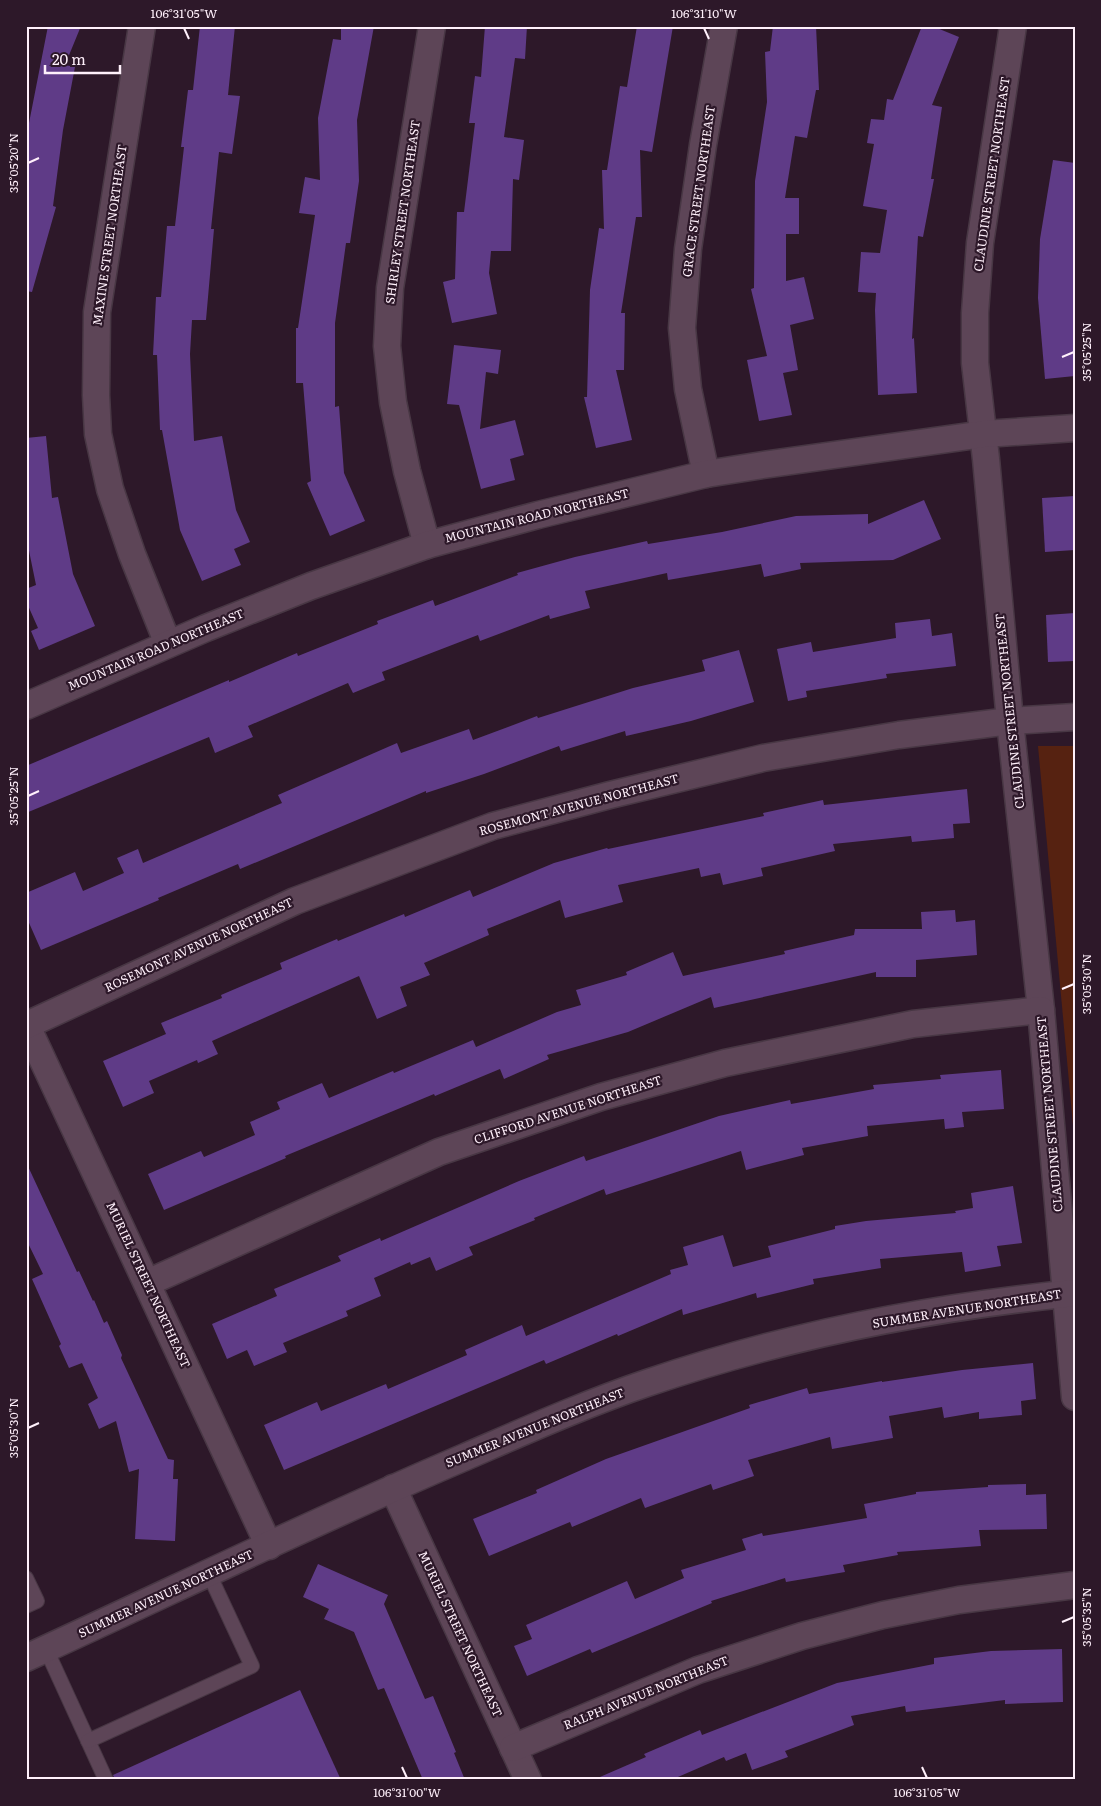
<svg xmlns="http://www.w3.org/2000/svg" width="1101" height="1806" viewBox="0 0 1101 1806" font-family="Literata,serif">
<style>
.green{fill:#562211}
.building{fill:#5f3b87}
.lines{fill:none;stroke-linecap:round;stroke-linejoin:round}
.lane-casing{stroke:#483744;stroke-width:16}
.street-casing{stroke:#483744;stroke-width:29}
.lane{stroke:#5d4557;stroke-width:14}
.street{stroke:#5d4557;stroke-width:26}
.ticks{fill:none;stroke:#fff0fb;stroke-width:2}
.labels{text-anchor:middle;stroke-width:4.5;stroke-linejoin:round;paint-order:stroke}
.street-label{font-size:12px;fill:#fff0fb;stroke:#2d1829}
.neatline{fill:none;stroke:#fff0fb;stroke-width:2}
.ticks-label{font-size:12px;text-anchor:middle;fill:#fff0fb}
</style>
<rect width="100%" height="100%" fill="#2d1829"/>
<!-- green -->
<polygon class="green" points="1038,746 1075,746 1075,1147"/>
<!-- building -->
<g class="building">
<polygon points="48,26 81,26 65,65 75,67 63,130 53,206 56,207 32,292 26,291 26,123 29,123"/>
<polygon points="200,26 235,26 228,95 240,96 232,154 219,152 211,229 214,229 206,320 192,320 190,354 194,441 222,436 236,510 250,542 234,549 241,565 202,581 180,530 162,430 160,430 157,355 153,355 156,297 161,297 167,226 175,226 184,147 181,147 188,90 193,90"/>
<polygon points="341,26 374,26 357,120 359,181 350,243 346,243 335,323 335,407 339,406 344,473 365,521 330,536 307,483 311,481 303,383 296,383 296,328 298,328 315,215 299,213 305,177 320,180 318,118 333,39 341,40"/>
<polygon points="485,26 527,26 525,59 515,58 504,137 524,140 519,180 513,179 511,251 491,251 489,273 497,314 452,323 443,282 455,279 457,212 464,212 475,123 469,123 475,76 481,77"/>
<polygon points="637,26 673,26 652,152 640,150 642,217 636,217 621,313 625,313 624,370 616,370 632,440 596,448 584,397 587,397 590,290 599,228 604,229 602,170 607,170 620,86 627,87"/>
<polygon points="773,26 816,26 819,90 816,90 807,138 795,136 785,198 799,198 799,234 786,234 786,281 804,277 814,319 790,325 798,370 783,373 792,415 759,421 747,360 767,356 751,289 754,288 755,181 767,102 765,52 770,51"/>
<polygon points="922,26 932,26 959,37 932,105 942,107 931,179 934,179 923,237 918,236 912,339 914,338 917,393 878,395 875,310 876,293 858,292 861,252 880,253 887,210 863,206 874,144 867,143 871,119 884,120 887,99 893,100"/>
<polygon points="1053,160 1075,163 1075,376 1045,379 1038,298 1040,239"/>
<polygon points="454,345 501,350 498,374 486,372 480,429 515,420 524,455 510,459 515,480 481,489 459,405 447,404"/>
<polygon points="46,436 52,498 58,497 73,574 95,626 39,650 31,631 38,628 26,601 26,589 36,585 26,536 26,438"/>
<polygon points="1075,496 1075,550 1045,552 1042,498"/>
<polygon points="924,500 941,539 893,560 800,563 801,569 764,577 761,564 668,580 667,573 585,591 590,608 550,619 549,615 480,641 478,635 382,672 385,680 353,693 348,683 248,726 253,737 215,753 209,737 26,813 26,766 229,680 229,682 297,653 298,656 378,624 377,621 433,600 435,606 518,575 517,573 575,557 647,541 648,544 722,532 796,516 868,514 868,524"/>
<polygon points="1075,613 1075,661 1048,662 1046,615"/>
<polygon points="930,619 932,636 952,633 956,666 886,674 887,678 806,691 807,697 788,701 777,649 811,642 813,652 896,638 895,623"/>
<polygon points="739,650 754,702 691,721 626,736 625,731 561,751 559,746 484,774 426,793 426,791 240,869 238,864 158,898 159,900 41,950 26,916 26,893 75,872 83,891 124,873 117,858 138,849 143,863 282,803 278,795 397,743 401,753 469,729 473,740 537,716 538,718 633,688 705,671 702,660"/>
<polygon points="967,789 970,823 953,824 954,838 912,842 911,836 833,844 835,851 761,868 763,876 723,885 720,873 701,877 699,868 618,885 623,902 565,918 560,900 487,929 489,935 424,963 430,975 400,987 407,1006 377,1019 359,976 212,1041 218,1054 198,1063 197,1060 149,1081 154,1093 123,1107 103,1061 166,1034 161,1023 222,998 221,995 282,969 280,963 337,939 338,941 404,914 405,917 470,890 473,897 554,863 607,848 608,849 764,816 763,813 823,800 824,805"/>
<polygon points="955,910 956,922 975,920 977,955 916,960 916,977 876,977 876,972 714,1008 711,997 628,1032 547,1055 549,1059 504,1079 500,1069 435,1096 434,1094 285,1156 286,1158 164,1210 148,1174 201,1151 204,1157 255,1135 250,1122 280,1109 277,1102 322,1083 329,1098 393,1071 394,1073 473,1040 476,1047 557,1012 581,1005 576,990 627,975 626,972 673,952 683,976 785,954 784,951 854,935 855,929 922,929 921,912"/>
<polygon points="1001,1070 1004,1109 962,1112 964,1127 945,1129 944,1119 867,1126 868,1136 802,1148 804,1155 746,1170 741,1151 606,1195 604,1189 534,1218 535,1220 469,1247 473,1255 436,1271 430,1257 411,1265 410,1262 374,1278 381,1296 346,1311 348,1316 283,1343 287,1352 254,1366 247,1350 227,1359 212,1324 277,1296 274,1289 341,1261 338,1256 380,1238 381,1241 519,1181 584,1156 586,1161 719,1116 790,1100 791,1104 874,1089 873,1085 941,1079 940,1075"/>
<polygon points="26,1162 77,1272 79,1271 93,1301 94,1300 104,1323 107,1321 122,1355 121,1358 168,1459 174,1460 173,1479 178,1479 175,1541 135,1539 139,1469 129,1472 116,1421 99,1429 88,1404 98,1398 82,1363 69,1368 59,1346 61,1344 32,1279 43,1274 26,1239"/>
<polygon points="1013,1186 1022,1243 997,1246 1001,1266 965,1272 962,1252 880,1259 881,1268 813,1279 814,1284 757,1298 756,1293 683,1315 682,1309 618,1336 617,1334 546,1364 544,1360 284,1470 264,1425 317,1402 321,1411 386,1384 388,1389 467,1355 465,1350 522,1325 526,1336 671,1274 670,1270 688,1265 683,1247 723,1235 733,1267 771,1257 768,1246 835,1229 835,1226 866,1221 956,1213 955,1211 973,1208 971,1193"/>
<polygon points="1033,1363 1036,1399 1021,1401 1022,1415 979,1419 979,1412 944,1418 942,1407 889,1416 893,1438 832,1449 830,1437 748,1460 754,1476 713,1490 711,1484 645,1508 641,1498 572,1527 570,1522 489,1556 473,1519 537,1493 536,1490 606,1459 750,1408 749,1405 807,1388 809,1394 882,1381 882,1382 962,1370"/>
<polygon points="1026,1484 1026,1495 1046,1494 1047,1529 979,1530 981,1546 897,1552 898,1555 843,1565 845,1572 786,1582 785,1578 711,1601 712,1603 592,1653 590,1649 527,1676 514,1646 532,1639 526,1625 627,1581 635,1599 684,1578 681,1570 746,1550 742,1539 762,1533 763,1536 867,1518 864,1504 916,1494 916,1492 988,1487 988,1485"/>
<polygon points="318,1564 388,1595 384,1604 425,1699 433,1696 456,1752 454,1753 465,1780 423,1780 384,1688 378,1690 354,1632 324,1619 329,1609 303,1597"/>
<polygon points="1062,1649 1063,1702 1005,1704 1005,1700 906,1712 905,1706 851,1716 854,1725 785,1751 788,1757 752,1770 746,1753 726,1761 724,1757 671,1780 593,1780 646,1757 644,1754 700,1730 702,1735 837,1683 934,1664 934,1658 991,1651"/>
<polygon points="300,1690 341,1780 115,1780 113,1775"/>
</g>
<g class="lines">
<!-- lane casing -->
<g class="lane-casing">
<g id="lane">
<polyline points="26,1578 37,1601 26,1606"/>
<polyline points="46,1649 106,1780"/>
<polyline points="88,1741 252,1666 209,1574"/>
</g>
</g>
<!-- street casing -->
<g class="street-casing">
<g id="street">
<polyline points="142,26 97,312 96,395 98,434 110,489 132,554 168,644"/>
<polyline points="1013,26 980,243 975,313 975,363 986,459 1010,721 1041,1010 1075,1397"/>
<polyline points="706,474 688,389 682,328 688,249 703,145 724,26"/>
<polyline points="427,545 407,471 393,402 387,346 390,288 432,26"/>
<polyline points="26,706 206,628 311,586 427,545 538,515 706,474 763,465 984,434 1075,428"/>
<polyline points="26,1024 269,1546"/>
<polyline points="27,1025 295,901 493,826 610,795 763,758 899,735 1010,721 1075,717"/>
<polyline points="147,1283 439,1152 601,1097 725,1063 913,1024 1041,1010"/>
<polyline points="393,1488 528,1780"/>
<path d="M26,1658C172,1591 317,1520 465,1457C525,1431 585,1404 647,1383C785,1336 930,1307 1075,1293"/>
<polyline points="513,1748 698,1670 802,1636 883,1615 959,1600 1075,1585"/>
</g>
</g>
<!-- lane -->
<use href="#lane" class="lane"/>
<!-- street -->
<use href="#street" class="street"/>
</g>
<!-- ticks -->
<path class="ticks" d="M184,28L189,39M704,28L709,39M28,163L39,158M1062,357L1074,352M28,796L39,791M1062,989L1074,984M28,1428L39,1423M1062,1622L1074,1617M402,1767L407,1778M922,1767L927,1778"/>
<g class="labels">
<!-- street labels -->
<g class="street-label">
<text transform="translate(992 174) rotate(-82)" y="4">CLAUDINE STREET NORTHEAST</text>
<text transform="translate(699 191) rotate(-82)" y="4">GRACE STREET NORTHEAST</text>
<text transform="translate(403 212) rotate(-82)" y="4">SHIRLEY STREET NORTHEAST</text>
<text transform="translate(110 235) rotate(-82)" y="4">MAXINE STREET NORTHEAST</text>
<text transform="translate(537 516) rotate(-14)" y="4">MOUNTAIN ROAD NORTHEAST</text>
<text transform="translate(156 650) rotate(-23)" y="4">MOUNTAIN ROAD NORTHEAST</text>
<text transform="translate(1010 711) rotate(-96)" y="4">CLAUDINE STREET NORTHEAST</text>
<text transform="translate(579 805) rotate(-15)" y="4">ROSEMONT AVENUE NORTHEAST</text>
<text transform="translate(199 945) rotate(-25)" y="4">ROSEMONT AVENUE NORTHEAST</text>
<text transform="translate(568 1110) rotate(-18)" y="4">CLIFFORD AVENUE NORTHEAST</text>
<text transform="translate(1050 1114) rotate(-95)" y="4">CLAUDINE STREET NORTHEAST</text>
<text transform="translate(148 1285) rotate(65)" y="4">MURIEL STREET NORTHEAST</text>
<text transform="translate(967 1309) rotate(-9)" y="4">SUMMER AVENUE NORTHEAST</text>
<text transform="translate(535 1428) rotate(-22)" y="4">SUMMER AVENUE NORTHEAST</text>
<text transform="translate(166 1594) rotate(-25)" y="4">SUMMER AVENUE NORTHEAST</text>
<text transform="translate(460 1634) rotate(65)" y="4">MURIEL STREET NORTHEAST</text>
<text transform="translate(646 1693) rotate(-22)" y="4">RALPH AVENUE NORTHEAST</text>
</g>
</g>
<!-- border -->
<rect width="1101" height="1806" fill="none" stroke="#2d1829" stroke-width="55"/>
<!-- scale -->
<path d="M45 65v8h75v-8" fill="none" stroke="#fff0fb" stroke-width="2.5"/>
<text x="52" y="65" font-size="15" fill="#fff0fb" stroke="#2d1829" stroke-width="4" paint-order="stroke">20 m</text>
<rect x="28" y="28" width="1046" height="1750" class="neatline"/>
<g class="ticks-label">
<text x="184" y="18">106°31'05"W</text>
<text x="704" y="18">106°31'10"W</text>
<text transform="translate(14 163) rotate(-90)" y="4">35°05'20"N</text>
<text transform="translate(1087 352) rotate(-90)" y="4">35°05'25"N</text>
<text transform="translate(14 796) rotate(-90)" y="4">35°05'25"N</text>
<text transform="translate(1087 984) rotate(-90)" y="4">35°05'30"N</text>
<text transform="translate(14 1428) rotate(-90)" y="4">35°05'30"N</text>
<text transform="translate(1087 1617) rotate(-90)" y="4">35°05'35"N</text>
<text x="407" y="1797">106°31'00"W</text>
<text x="927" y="1797">106°31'05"W</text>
</g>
</svg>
